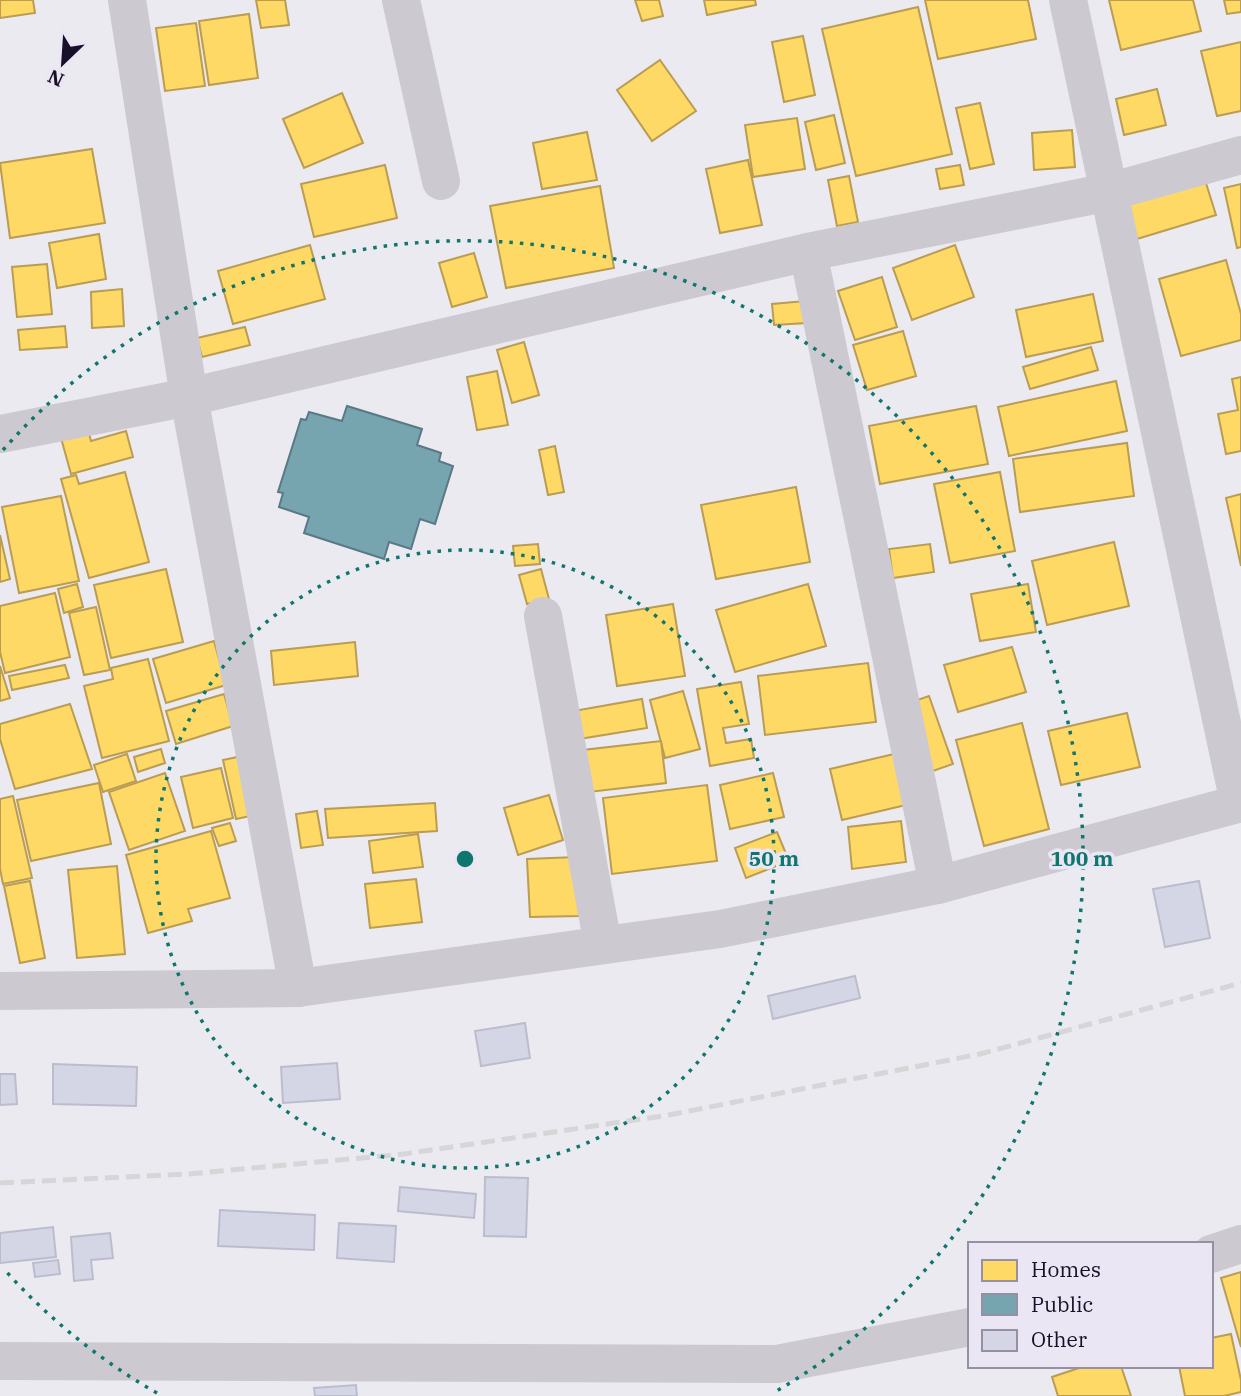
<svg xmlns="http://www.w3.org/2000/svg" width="1241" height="1396" viewBox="0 0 1241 1396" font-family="'IBM Plex Serif',serif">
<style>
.homes{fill:#ffd966;stroke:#ba9c53;stroke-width:2}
.public{fill:#76a5af;stroke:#5a7886;stroke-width:2}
.building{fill:#d4d6e6;stroke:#bcbdcc;stroke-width:2}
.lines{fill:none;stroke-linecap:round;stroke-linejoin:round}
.minor{stroke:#cccad0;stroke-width:38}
.rail{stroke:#d6d5d7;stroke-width:5;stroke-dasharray:14 7;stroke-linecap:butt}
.ring{fill:none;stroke:#0f766e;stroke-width:3.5;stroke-dasharray:3.5 7}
.centre{fill:#0f766e;stroke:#eae6f4;stroke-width:3.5}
.ring-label{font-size:21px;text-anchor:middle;font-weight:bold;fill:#0f766e;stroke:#eae6f4;stroke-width:7;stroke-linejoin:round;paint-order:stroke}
</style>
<rect width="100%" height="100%" fill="#ebeaf0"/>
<!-- homes -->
<g class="homes">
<polygon points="0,0 33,0 35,13 0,18"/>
<polygon points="256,0 285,0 289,25 261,28"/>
<polygon points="635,0 659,0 663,16 642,21"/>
<polygon points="704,0 755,0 756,5 707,15"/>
<polygon points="925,0 1028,0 1036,39 938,59"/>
<polygon points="1109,0 1193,0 1201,31 1121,50"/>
<polygon points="1224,0 1241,0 1241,12 1227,14"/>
<polygon points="918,7 952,154 856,176 822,29"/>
<polygon points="249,14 258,78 209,85 199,21"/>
<polygon points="196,23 205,86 165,91 156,28"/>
<polygon points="803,36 815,95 784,102 772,42"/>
<polygon points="1241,42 1241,111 1217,116 1201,51"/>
<polygon points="660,60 696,111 652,141 617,90"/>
<polygon points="1157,89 1166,125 1124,135 1116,99"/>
<polygon points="342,93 363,143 304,168 283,119"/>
<polygon points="980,103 994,164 970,169 956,108"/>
<polygon points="834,115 845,163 816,170 805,122"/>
<polygon points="797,118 805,169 753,177 745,125"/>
<polygon points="1072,130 1075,167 1034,170 1032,133"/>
<polygon points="587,132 597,180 542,189 533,143"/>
<polygon points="92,149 105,223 10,238 0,163"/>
<polygon points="748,160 762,225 720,233 706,169"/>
<polygon points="385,165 397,218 314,237 301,184"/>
<polygon points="960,165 964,185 940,189 936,169"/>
<polygon points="849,176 858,222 837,226 828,180"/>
<polygon points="1205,180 1216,215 1137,239 1126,204"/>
<polygon points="1241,184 1241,247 1237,248 1224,188"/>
<polygon points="600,186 614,268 506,288 490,206"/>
<polygon points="99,234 106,279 57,288 49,243"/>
<polygon points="310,245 325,299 233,324 218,271"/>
<polygon points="955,245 974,297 912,320 893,268"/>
<polygon points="474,253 487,297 452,307 439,263"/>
<polygon points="1226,260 1241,314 1241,340 1181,356 1159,279"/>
<polygon points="47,264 52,314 17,317 12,267"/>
<polygon points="882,277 897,327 855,340 838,291"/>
<polygon points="122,289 124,326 92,328 91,292"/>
<polygon points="1093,294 1103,341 1026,357 1016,310"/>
<polygon points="805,301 807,323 774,325 772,304"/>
<polygon points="65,326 67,347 20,350 18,330"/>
<polygon points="245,327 250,345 202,357 197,338"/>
<polygon points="903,331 916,376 867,390 853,345"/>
<polygon points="524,342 539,395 512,403 497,350"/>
<polygon points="1091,347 1098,370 1030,389 1023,367"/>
<polygon points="497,371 508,425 477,430 467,377"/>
<polygon points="1241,377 1241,451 1226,454 1218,414 1238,410 1232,379"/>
<polygon points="1116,381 1127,431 1009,456 998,407"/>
<polygon points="976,406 988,464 880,484 869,426"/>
<polygon points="88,430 91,441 126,431 133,457 71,474 61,438"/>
<polygon points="1127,443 1134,496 1020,512 1013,459"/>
<polygon points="555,446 564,492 548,495 539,450"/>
<polygon points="125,472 149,562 89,578 61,479 76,475 79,484"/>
<polygon points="1000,472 1015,551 950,563 934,484"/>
<polygon points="796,487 810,562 716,579 701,505"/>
<polygon points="1241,494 1241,566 1226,498"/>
<polygon points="61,496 79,581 19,593 2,507"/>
<polygon points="0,535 10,579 0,582"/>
<polygon points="1114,542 1129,606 1047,625 1032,561"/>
<polygon points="538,544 540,564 515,566 513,546"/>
<polygon points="930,544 934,572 893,578 889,549"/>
<polygon points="166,569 183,642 111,658 94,585"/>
<polygon points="541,569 549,599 527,604 519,575"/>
<polygon points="77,584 83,607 64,613 58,589"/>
<polygon points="808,584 826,646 735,672 716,610"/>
<polygon points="1028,584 1036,632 980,641 971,594"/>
<polygon points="55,593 70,657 5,673 0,652 0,606"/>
<polygon points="673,604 685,676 617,686 606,615"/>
<polygon points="96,607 110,670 84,675 69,613"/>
<polygon points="214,641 226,685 166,703 153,659"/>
<polygon points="355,642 358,676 274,685 271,651"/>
<polygon points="1012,647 1026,692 958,712 944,665"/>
<polygon points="148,659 169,741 102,758 84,686 113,679 111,668"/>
<polygon points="868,663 876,722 765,735 758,676"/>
<polygon points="65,665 69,678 12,690 9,676"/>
<polygon points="0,666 10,698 0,701"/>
<polygon points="741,682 749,724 723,728 726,743 751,739 754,758 710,766 697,689"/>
<polygon points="683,691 700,749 665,758 650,700"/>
<polygon points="224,694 233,726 176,744 166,711"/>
<polygon points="929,696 953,764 930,772 906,704"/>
<polygon points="642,699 647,728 573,740 568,712"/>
<polygon points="70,704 92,769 15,789 0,739 0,724"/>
<polygon points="1127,713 1140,767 1061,785 1048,731"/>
<polygon points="1022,723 1049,829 984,846 956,740"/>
<polygon points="661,741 666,783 589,792 583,750"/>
<polygon points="161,749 165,763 138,772 134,757"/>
<polygon points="127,754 136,781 103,792 94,765"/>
<polygon points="894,754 906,805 842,820 830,769"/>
<polygon points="242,756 255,815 236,819 223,760"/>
<polygon points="221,768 233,818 193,828 181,777"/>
<polygon points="165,773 185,831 129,850 109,792"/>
<polygon points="773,773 784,817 730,829 720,785"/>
<polygon points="99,783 111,844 31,861 17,800"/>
<polygon points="707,785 717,861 612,874 603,798"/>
<polygon points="549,795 563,840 518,855 504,808"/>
<polygon points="13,796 32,878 3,884 0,869 0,799"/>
<polygon points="435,803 437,831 328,838 325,809"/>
<polygon points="317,811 323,845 301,848 296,814"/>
<polygon points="901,821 906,862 852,869 848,827"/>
<polygon points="230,823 236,841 219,846 212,828"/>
<polygon points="211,831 230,898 188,909 192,921 148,933 126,855"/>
<polygon points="777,832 789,861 746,878 735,848"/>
<polygon points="418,834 423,867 373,873 369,841"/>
<polygon points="576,857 579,916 530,917 527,859"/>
<polygon points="117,866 125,954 77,958 68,870"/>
<polygon points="416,879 422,922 370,928 365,884"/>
<polygon points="30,881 45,958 20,963 4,886"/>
<polygon points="1241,1272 1241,1347 1221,1278"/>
<polygon points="1231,1334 1241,1380 1241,1392 1224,1396 1185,1396 1179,1366 1211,1366 1211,1338"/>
<polygon points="1085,1366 1121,1366 1131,1396 1058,1396 1052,1377"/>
</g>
<!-- public -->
<polygon class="public" points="347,406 422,429 417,445 441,453 439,461 453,466 435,524 420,519 411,549 389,542 384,559 304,533 309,517 279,507 283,493 278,492 301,419 306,420 309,412 342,421"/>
<!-- building -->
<g class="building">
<polygon points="1199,881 1210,938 1165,947 1153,889"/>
<polygon points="855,976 860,998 773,1019 768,996"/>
<polygon points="525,1023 530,1058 481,1066 475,1031"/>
<polygon points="337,1063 340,1099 283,1103 281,1067"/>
<polygon points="53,1064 137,1067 136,1106 53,1104"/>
<polygon points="0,1074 15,1074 17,1104 0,1105"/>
<polygon points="485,1177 528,1178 526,1237 484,1236"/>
<polygon points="400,1187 476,1194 474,1218 398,1211"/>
<polygon points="220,1210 315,1215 314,1250 218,1246"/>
<polygon points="339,1223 396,1226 394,1262 337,1258"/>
<polygon points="53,1227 56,1257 0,1263 0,1233"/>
<polygon points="110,1233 113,1258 91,1260 93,1279 74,1281 71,1237"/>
<polygon points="58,1260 60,1274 35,1277 33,1263"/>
<polygon points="356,1385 357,1396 315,1396 314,1388"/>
</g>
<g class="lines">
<!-- minor -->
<g class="minor">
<polyline points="127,0 189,397 298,988"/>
<polyline points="401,0 441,181"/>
<polyline points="1068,0 1239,803"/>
<polyline points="808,252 938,885"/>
<polyline points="0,434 189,397 808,252 1109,192 1241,155"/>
<polyline points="543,616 603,945"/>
<polyline points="0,991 298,988 720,929 938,885 1241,803"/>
<polyline points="1211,1254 1241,1244"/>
<polyline points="0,1361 777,1364 970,1327"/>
</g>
<!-- rail -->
<polyline class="rail" points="0,1183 188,1174 404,1154 669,1115 980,1054 1241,983"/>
</g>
<!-- distance rings -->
<g class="ring">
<circle cx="465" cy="859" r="309"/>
<path d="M157 1393A617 617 0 0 1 3 1268M3 450A617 617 0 1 1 773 1393"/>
</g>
<circle cx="465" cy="859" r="10" class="centre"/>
<g class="ring-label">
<text x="774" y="866">50 m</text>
<text x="1082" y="866">100 m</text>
</g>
<!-- legend -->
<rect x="968" y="1242" width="245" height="126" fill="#eae6f4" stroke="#9690a2" stroke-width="2"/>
<rect x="982" y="1260" width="35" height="21" fill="#ffd966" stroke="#9690a2" stroke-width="2"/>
<text x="1031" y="1277" font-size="21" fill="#180f28">Homes</text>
<rect x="982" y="1294" width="35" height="21" fill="#76a5af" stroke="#9690a2" stroke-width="2"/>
<text x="1031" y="1312" font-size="21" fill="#180f28">Public</text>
<rect x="982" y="1330" width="35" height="21" fill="#d4d6e6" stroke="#9690a2" stroke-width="2"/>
<text x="1031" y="1347" font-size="21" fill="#180f28">Other</text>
<!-- north arrow -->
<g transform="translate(63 63) rotate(205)" stroke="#eae6f4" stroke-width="5" paint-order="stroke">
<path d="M0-5L12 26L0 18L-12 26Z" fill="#180f28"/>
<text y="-10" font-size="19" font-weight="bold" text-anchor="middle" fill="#180f28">N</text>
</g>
</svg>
